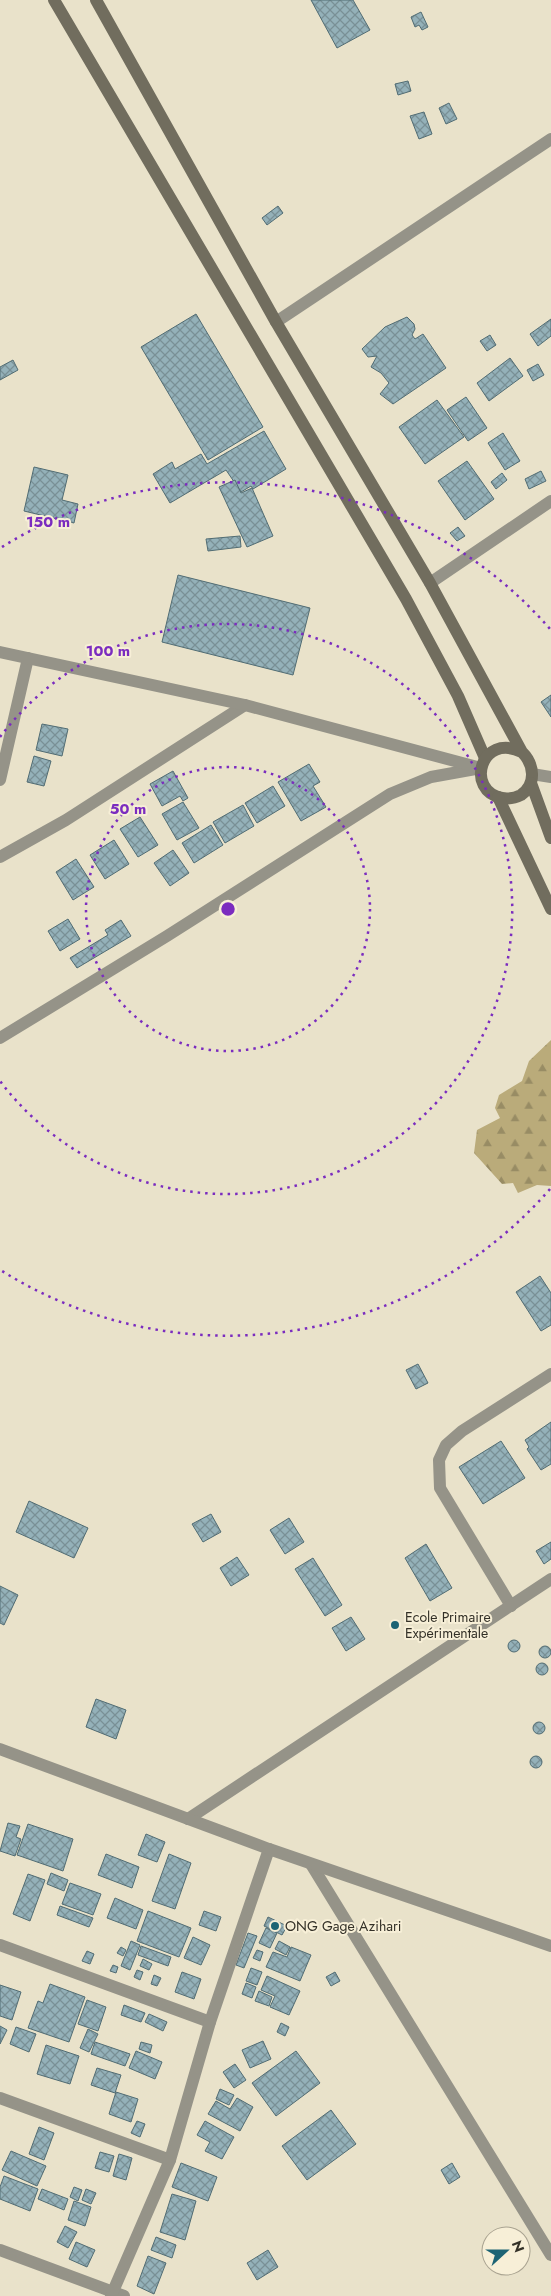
<svg xmlns="http://www.w3.org/2000/svg" width="551" height="2296" viewBox="0 0 551 2296" font-family="Jost,sans-serif">
<style>
.forest{fill:url(#forest-firs)}
.building{fill:url(#building-cross-hatch);stroke:#516c73}
.lines{fill:none;stroke-linecap:round;stroke-linejoin:round}
.minor{stroke:#959388;stroke-width:12}
.tertiary{stroke:#959388;stroke-width:12}
.secondary{stroke:#716d5e;stroke-width:12}
.ring{fill:none;stroke:#7b2cbf;stroke-width:2.5;stroke-dasharray:2.5 5}
.poi-dot{fill:#1d6474;stroke:#f7efd7;stroke-width:2}
.labels{text-anchor:middle;stroke-width:4;stroke-linejoin:round;paint-order:stroke}
.poi-label{font-size:14px;fill:#333027;stroke:#f7efd7;text-anchor:start}
.centre{fill:#7b2cbf;stroke:#f7efd7;stroke-width:2.5}
.ring-label{font-size:15px;text-anchor:middle;font-weight:bold;fill:#7b2cbf;stroke:#f7efd7;stroke-width:4;stroke-linejoin:round;paint-order:stroke}
</style>
<defs>
<pattern id="forest-firs" width="22" height="20" patternUnits="userSpaceOnUse" patternTransform="scale(1.25)"><rect width="22" height="20" fill="#baab7a"/><path d="M5 1l3.5 6h-7zM16 11l3.5 6h-7z" fill="#988c64"/></pattern>
<pattern id="building-cross-hatch" width="8" height="8" patternUnits="userSpaceOnUse" patternTransform="scale(1.25)"><rect width="8" height="8" fill="#94b1b9"/><path d="M0 0l8 8M0 8l8-8" fill="none" stroke="#799096"/></pattern>
</defs>
<rect width="100%" height="100%" fill="#e9e2ca"/>
<!-- forest -->
<polygon class="forest" points="551,1040 551,1186 537,1185 518,1193 513,1183 502,1184 474,1153 477,1130 500,1118 495,1108 499,1095 522,1081 529,1061"/>
<!-- building -->
<g class="building">
<polygon points="311,0 353,0 370,30 337,48"/>
<polygon points="421,12 428,27 422,30 419,25 415,27 411,17"/>
<polygon points="408,81 411,91 398,95 395,84"/>
<polygon points="449,103 457,119 446,124 439,108"/>
<polygon points="424,112 432,134 419,139 410,116"/>
<polygon points="278,206 283,213 267,225 262,218"/>
<polygon points="196,314 263,427 208,460 141,347"/>
<polygon points="407,317 414,324 415,329 412,335 415,339 423,334 446,368 393,404 380,394 389,383 381,373 371,367 377,356 368,357 362,349 385,327"/>
<polygon points="551,319 551,336 538,346 530,334"/>
<polygon points="490,335 496,345 487,351 480,341"/>
<polygon points="510,358 523,376 489,401 477,383"/>
<polygon points="13,360 18,370 0,380 0,367"/>
<polygon points="538,364 544,375 533,381 527,370"/>
<polygon points="466,397 487,428 468,441 447,410"/>
<polygon points="437,400 464,437 425,464 399,427"/>
<polygon points="264,431 286,469 253,489 251,486 241,492 226,470 170,503 153,474 172,462 175,469 201,454 207,464"/>
<polygon points="503,433 520,461 505,470 488,443"/>
<polygon points="467,461 494,499 465,520 438,481"/>
<polygon points="34,467 68,475 62,500 78,504 74,523 24,511"/>
<polygon points="541,471 546,481 529,489 525,479"/>
<polygon points="502,473 507,480 496,489 491,482"/>
<polygon points="235,480 241,493 252,488 273,536 247,547 219,487"/>
<polygon points="458,527 465,536 457,541 450,533"/>
<polygon points="240,536 241,547 208,551 206,539"/>
<polygon points="178,575 310,608 293,675 162,642"/>
<polygon points="551,695 551,717 541,702"/>
<polygon points="42,724 68,729 62,756 36,750"/>
<polygon points="34,756 51,761 44,786 27,782"/>
<polygon points="309,764 320,782 313,786 326,807 301,821 278,782"/>
<polygon points="173,771 188,798 183,801 180,796 162,806 150,784"/>
<polygon points="273,786 285,806 257,823 245,803"/>
<polygon points="183,802 199,828 177,840 162,814"/>
<polygon points="243,805 254,826 225,843 213,822"/>
<polygon points="140,817 158,845 138,857 120,829"/>
<polygon points="211,825 223,845 194,863 182,843"/>
<polygon points="114,840 129,864 105,879 90,855"/>
<polygon points="173,850 189,873 170,886 154,863"/>
<polygon points="76,859 94,887 73,900 56,872"/>
<polygon points="68,919 80,939 60,951 48,931"/>
<polygon points="121,920 131,936 77,968 70,958 108,935 105,930"/>
<polygon points="540,1276 551,1293 551,1325 541,1331 516,1292"/>
<polygon points="418,1364 428,1383 416,1389 406,1370"/>
<polygon points="551,1422 551,1464 541,1470 527,1449 529,1447 525,1440"/>
<polygon points="501,1441 525,1478 483,1504 459,1467"/>
<polygon points="29,1501 88,1528 74,1558 16,1532"/>
<polygon points="211,1514 221,1532 203,1542 192,1524"/>
<polygon points="289,1518 304,1542 285,1554 270,1530"/>
<polygon points="551,1542 551,1559 544,1564 536,1551"/>
<polygon points="426,1544 452,1588 430,1601 405,1558"/>
<polygon points="237,1557 249,1575 231,1586 220,1568"/>
<polygon points="313,1558 342,1605 325,1616 295,1569"/>
<polygon points="0,1586 18,1595 4,1625 0,1623"/>
<polygon points="351,1617 365,1639 346,1651 332,1628"/>
<circle cx="514" cy="1646" r="6"/>
<circle cx="545" cy="1652" r="6"/>
<circle cx="542" cy="1669" r="6"/>
<polygon points="96,1699 126,1710 116,1739 86,1727"/>
<circle cx="539" cy="1728" r="6"/>
<circle cx="536" cy="1762" r="6"/>
<polygon points="8,1823 20,1826 16,1837 21,1839 15,1856 0,1851"/>
<polygon points="28,1824 73,1839 63,1871 17,1855"/>
<polygon points="146,1834 165,1842 157,1862 138,1855"/>
<polygon points="106,1854 139,1867 132,1888 98,1875"/>
<polygon points="169,1854 191,1863 175,1909 152,1901"/>
<polygon points="51,1873 68,1880 64,1891 47,1884"/>
<polygon points="28,1874 45,1880 30,1921 13,1914"/>
<polygon points="70,1883 101,1894 93,1915 62,1904"/>
<polygon points="115,1898 143,1910 136,1929 107,1918"/>
<polygon points="60,1906 93,1918 89,1927 57,1915"/>
<polygon points="148,1911 191,1928 179,1957 137,1941"/>
<polygon points="204,1911 221,1917 216,1931 199,1925"/>
<polygon points="268,1917 287,1926 282,1935 264,1926"/>
<polygon points="266,1928 277,1933 270,1948 259,1943"/>
<polygon points="248,1933 257,1936 244,1968 236,1965"/>
<polygon points="193,1937 210,1945 201,1965 184,1958"/>
<polygon points="131,1941 140,1945 130,1970 121,1966"/>
<polygon points="279,1941 290,1947 286,1955 275,1949"/>
<polygon points="141,1946 171,1957 168,1966 138,1955"/>
<polygon points="121,1947 126,1950 123,1956 117,1953"/>
<polygon points="291,1947 311,1955 300,1981 266,1967 273,1952 287,1957"/>
<polygon points="257,1950 263,1952 260,1961 253,1958"/>
<polygon points="87,1951 94,1954 90,1964 82,1961"/>
<polygon points="143,1959 152,1964 149,1970 140,1966"/>
<polygon points="113,1965 118,1967 116,1973 110,1971"/>
<polygon points="251,1968 262,1972 257,1985 246,1981"/>
<polygon points="137,1970 143,1972 140,1980 134,1977"/>
<polygon points="182,1972 201,1979 194,1999 175,1992"/>
<polygon points="335,1972 340,1981 331,1986 326,1977"/>
<polygon points="154,1975 161,1978 157,1986 151,1984"/>
<polygon points="267,1976 300,1991 289,2015 270,2007 275,1996 261,1990"/>
<polygon points="246,1983 256,1987 252,1998 242,1994"/>
<polygon points="50,1984 85,1997 69,2042 28,2028 38,2001 43,2003"/>
<polygon points="0,1985 21,1992 12,2020 0,2016"/>
<polygon points="259,1991 272,1997 269,2006 255,2001"/>
<polygon points="87,2000 106,2007 98,2031 78,2024"/>
<polygon points="124,2005 145,2013 141,2022 121,2015"/>
<polygon points="149,2014 167,2022 163,2031 145,2022"/>
<polygon points="281,2023 289,2027 285,2036 277,2032"/>
<polygon points="0,2026 7,2030 0,2044"/>
<polygon points="16,2027 36,2034 29,2052 10,2044"/>
<polygon points="88,2029 98,2034 89,2052 80,2048"/>
<polygon points="263,2041 271,2059 250,2068 242,2050"/>
<polygon points="95,2042 130,2054 125,2066 91,2054"/>
<polygon points="141,2042 152,2045 150,2053 139,2049"/>
<polygon points="46,2045 79,2056 70,2084 37,2074"/>
<polygon points="136,2051 162,2062 155,2079 129,2068"/>
<polygon points="296,2051 320,2083 276,2116 252,2083"/>
<polygon points="235,2064 246,2080 234,2088 223,2072"/>
<polygon points="97,2068 121,2075 115,2093 91,2085"/>
<polygon points="220,2089 234,2095 229,2105 216,2099"/>
<polygon points="116,2092 138,2099 131,2122 109,2114"/>
<polygon points="237,2098 253,2107 240,2131 208,2114 216,2101 230,2109"/>
<polygon points="331,2110 356,2144 307,2180 282,2146"/>
<polygon points="137,2121 145,2124 140,2137 131,2133"/>
<polygon points="205,2121 234,2137 222,2159 205,2151 210,2142 197,2135"/>
<polygon points="39,2127 54,2133 44,2160 29,2154"/>
<polygon points="11,2151 46,2166 37,2186 2,2170"/>
<polygon points="100,2152 114,2156 109,2172 95,2168"/>
<polygon points="119,2154 132,2158 126,2180 113,2176"/>
<polygon points="181,2163 217,2177 208,2201 172,2187"/>
<polygon points="452,2163 460,2177 449,2184 441,2170"/>
<polygon points="4,2176 38,2189 30,2211 0,2199 0,2187"/>
<polygon points="74,2187 82,2190 78,2201 70,2197"/>
<polygon points="42,2189 68,2199 64,2210 38,2199"/>
<polygon points="86,2189 96,2193 91,2204 82,2200"/>
<polygon points="172,2194 196,2201 185,2240 160,2232"/>
<polygon points="74,2201 91,2207 85,2226 68,2220"/>
<polygon points="65,2226 77,2232 68,2248 57,2242"/>
<polygon points="156,2237 176,2245 172,2258 151,2250"/>
<polygon points="76,2242 95,2250 87,2267 69,2259"/>
<polygon points="268,2250 278,2267 257,2280 247,2263"/>
<polygon points="148,2256 166,2263 154,2294 137,2286"/>
</g>
<g class="lines">
<!-- minor -->
<g class="minor">
<polyline points="276,322 551,139"/>
<polyline points="430,583 551,501"/>
<polyline points="0,780 28,658"/>
<polyline points="0,857 66,820 245,705"/>
<polyline points="0,1038 167,936 390,794 431,777 481,768"/>
<polyline points="511,1606 440,1488 439,1460 446,1445 462,1431 551,1374"/>
<polyline points="188,1819 551,1579"/>
<polyline points="311,1864 551,2255"/>
<polyline points="0,1945 210,2022"/>
<polyline points="0,2098 170,2160"/>
<polyline points="0,2250 124,2296"/>
<polyline points="111,2296 170,2160 210,2022 269,1849"/>
</g>
<!-- tertiary -->
<g class="tertiary">
<polyline points="0,652 245,705 481,768"/>
<polyline points="532,774 551,777"/>
<polyline points="0,1749 269,1849 551,1946"/>
</g>
<!-- secondary -->
<g class="secondary">
<polyline points="54,0 406,599 458,696 485,758"/>
<path d="M96,0L276,322L430,583L522,752C534,764 537,784 521,795C515,798 508,799 502,798C465,791 480,732 522,752"/>
<polyline points="531,783 551,838"/>
<polyline points="498,797 551,909"/>
</g>
</g>
<!-- distance rings -->
<g class="ring">
<circle cx="228" cy="909" r="142"/>
<path d="M0 737A285 285 0 1 1 0 1081"/>
<path d="M550 1189A427 427 0 0 1 2 1271M2 547A427 427 0 0 1 550 629"/>
</g>
<!-- markers -->
<g class="poi-dot">
<circle cx="395" cy="1625" r="5"/>
<circle cx="275" cy="1926" r="5"/>
</g>
<g class="labels">
<!-- poi labels -->
<g class="poi-label">
<text x="405" y="1622">Ecole Primaire<tspan x="405" dy="16">Expérimentale</tspan></text>
<text x="285" y="1931">ONG Gage Azihari</text>
</g>
</g>
<circle cx="228" cy="909" r="8" class="centre"/>
<g class="ring-label">
<text x="48" y="527">150 m</text>
<text x="108" y="656">100 m</text>
<text x="128" y="814">50 m</text>
</g>
<!-- north arrow -->
<g transform="translate(506 2251) rotate(69)"><circle r="24" fill="#f7efd7" stroke="#a9a391"/>
<path d="M0-4L9 19L0 12L-9 19Z" fill="#1d6474"/>
<text y="-8" font-size="14" font-weight="bold" text-anchor="middle" fill="#333027">N</text>
</g>
</svg>
